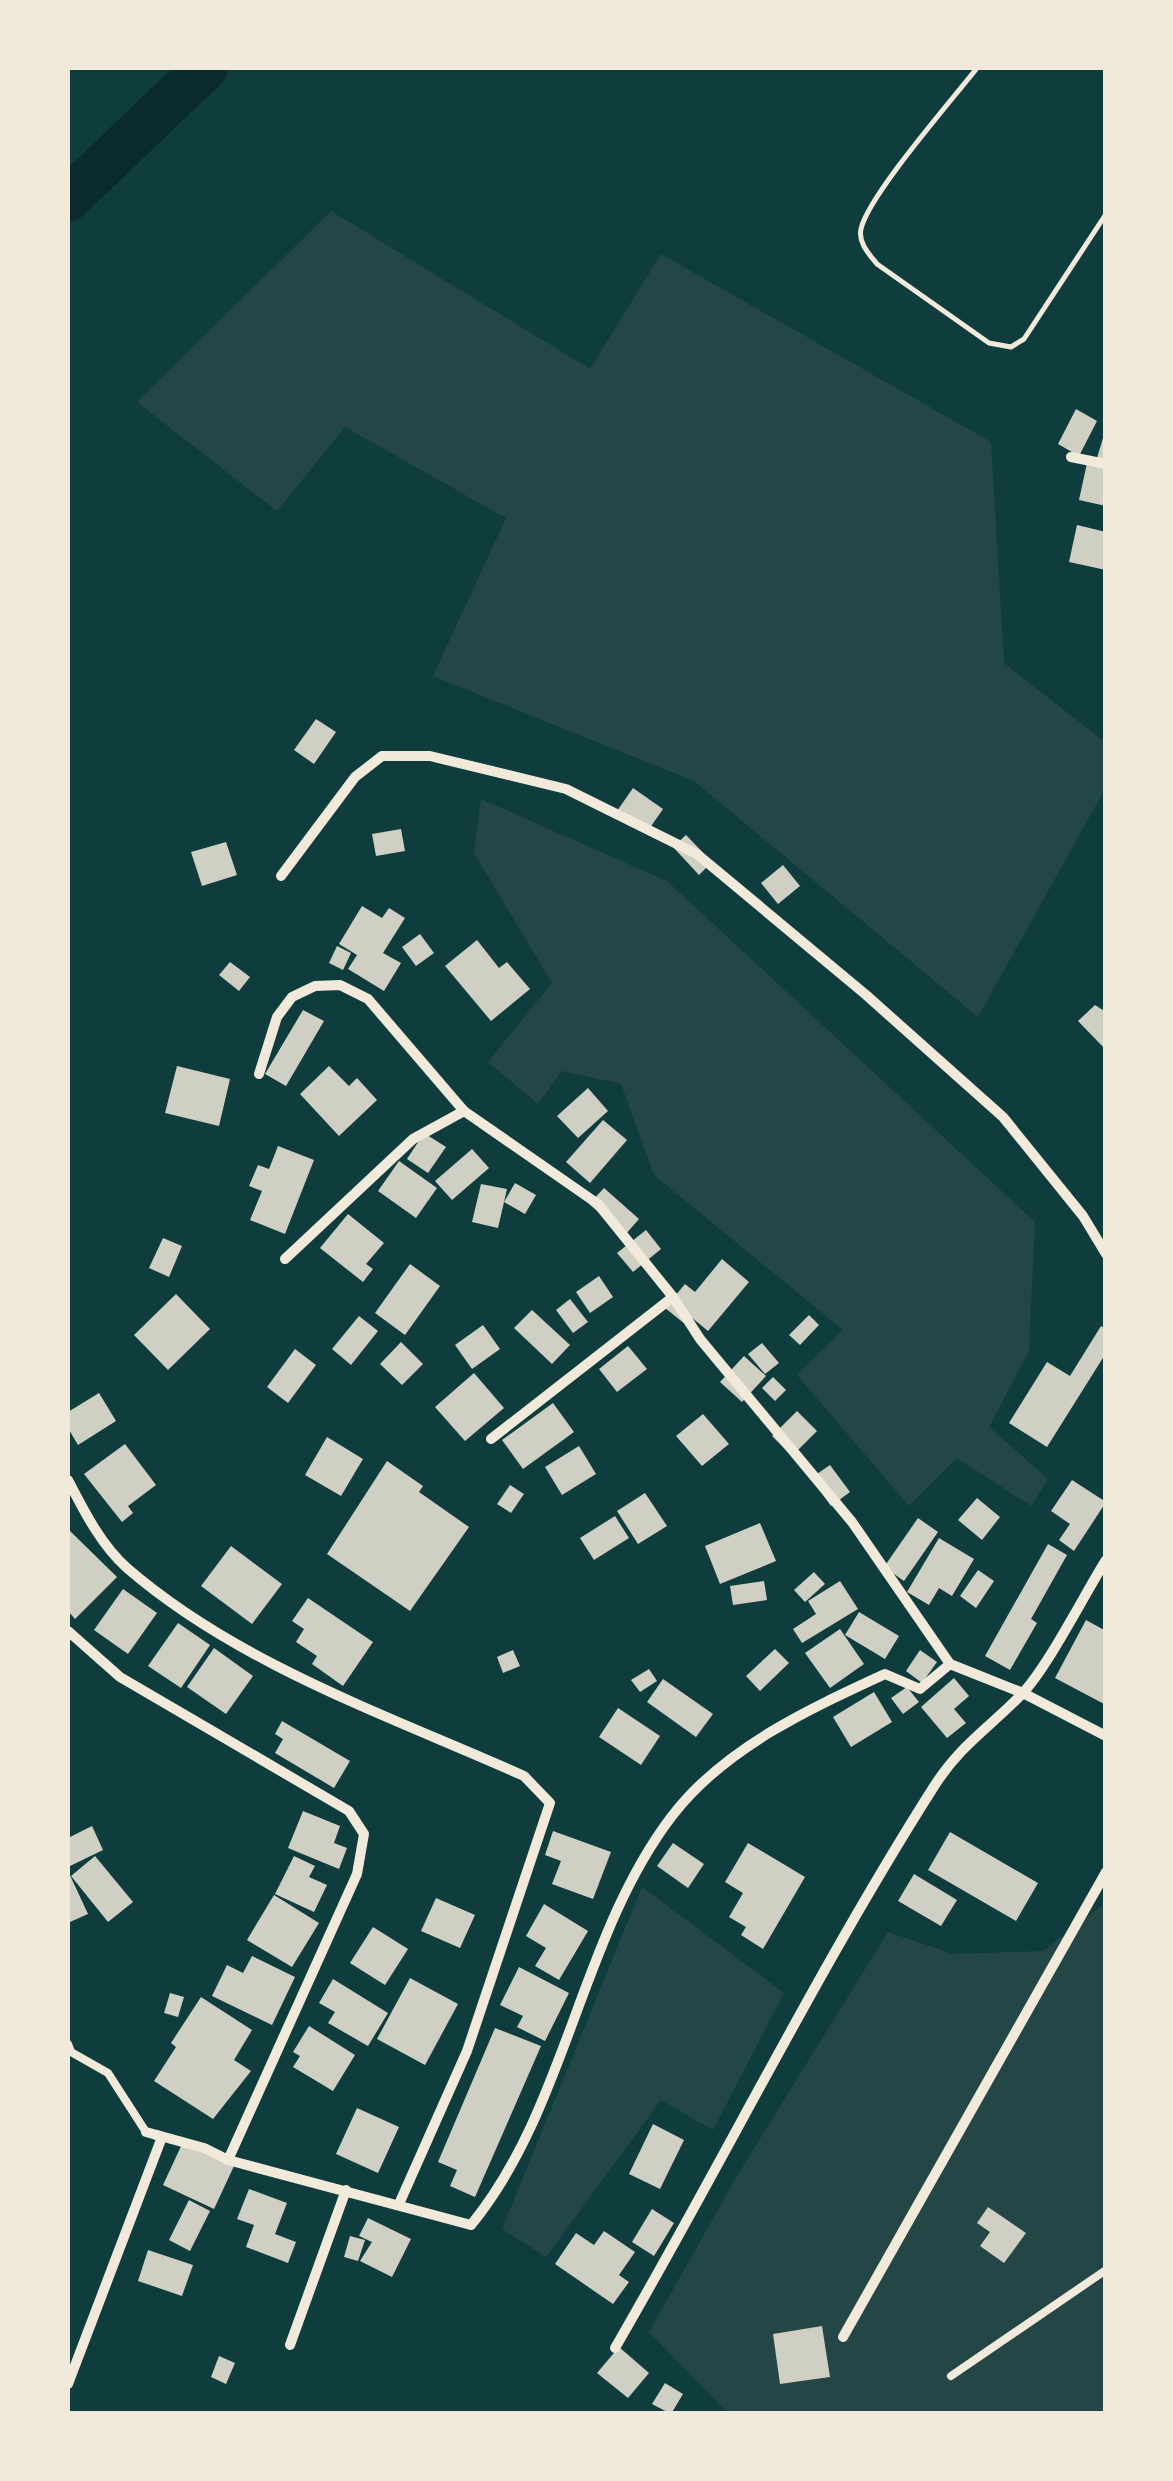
<svg xmlns="http://www.w3.org/2000/svg" width="1173" height="2481" viewBox="0 0 1173 2481" font-family="'Open Sans',sans-serif">
<style>
.green{fill:#244646}
.lines{fill:none;stroke-linecap:round;stroke-linejoin:round}
.river{stroke:#0a2a2b;stroke-width:45}
.building{fill:#cfcfc3}
.path{stroke:#f1e9da;stroke-width:5}
.service{stroke:#f1e9da;stroke-width:8}
.minor{stroke:#f1e9da;stroke-width:10}
</style>
<rect width="100%" height="100%" fill="#0f3d3e"/>
<!-- green -->
<g class="green">
<polygon points="331,211 590,369 661,254 991,442 1004,663 1105,742 1105,789 978,1017 694,781 433,676 506,518 345,427 277,511 137,402"/>
<polygon points="481,799 667,881 1035,1222 1029,1351 989,1427 1048,1479 1031,1506 957,1458 909,1506 797,1375 843,1330 654,1175 621,1084 562,1071 538,1104 488,1062 552,983 474,853"/>
<polygon points="642,1887 784,1993 713,2130 661,2100 546,2257 502,2229"/>
<polygon points="1105,1903 1105,2413 728,2413 649,2332 737,2176 888,1932 953,1954 1043,1951"/>
</g>
<g class="lines">
<!-- river -->
<polyline class="river" points="68,199 205,68"/>
</g>
<!-- building -->
<g class="building">
<polygon points="1076,409 1097,421 1079,456 1058,444"/>
<polygon points="1106,428 1106,460 1097,458"/>
<polygon points="1087,463 1106,468 1106,506 1079,500"/>
<polygon points="1077,525 1106,532 1106,570 1069,562"/>
<polygon points="316,719 336,732 314,764 294,750"/>
<polygon points="633,788 663,809 647,832 617,811"/>
<polygon points="401,829 405,851 376,856 372,834"/>
<polygon points="686,835 712,862 699,875 673,847"/>
<polygon points="226,842 237,875 202,886 191,852"/>
<polygon points="783,865 800,886 778,904 761,883"/>
<polygon points="362,906 382,918 389,908 405,918 383,953 401,963 384,991 348,969 357,955 339,944"/>
<polygon points="420,934 434,953 416,966 402,947"/>
<polygon points="477,940 499,968 507,962 530,989 491,1021 445,966"/>
<polygon points="337,946 351,953 343,970 329,963"/>
<polygon points="230,962 250,977 239,991 219,975"/>
<polygon points="1095,1005 1106,1012 1106,1050 1078,1021"/>
<polygon points="303,1010 324,1021 286,1086 265,1074"/>
<polygon points="177,1066 230,1079 219,1126 165,1113"/>
<polygon points="329,1066 349,1086 357,1078 377,1100 339,1136 300,1094"/>
<polygon points="588,1088 608,1111 578,1138 557,1116"/>
<polygon points="603,1120 627,1140 590,1183 566,1162"/>
<polygon points="424,1133 446,1147 428,1173 407,1159"/>
<polygon points="278,1146 314,1160 285,1234 250,1220 262,1191 249,1186 258,1165 269,1169"/>
<polygon points="472,1149 489,1168 452,1200 435,1181"/>
<polygon points="399,1161 437,1188 416,1218 378,1191"/>
<polygon points="515,1183 536,1195 525,1214 504,1202"/>
<polygon points="481,1184 507,1189 498,1228 472,1222"/>
<polygon points="604,1188 639,1219 625,1235 589,1204"/>
<polygon points="348,1214 384,1243 366,1264 373,1269 363,1282 320,1248"/>
<polygon points="646,1230 661,1249 633,1272 617,1253"/>
<polygon points="163,1238 182,1246 169,1277 149,1268"/>
<polygon points="722,1259 749,1282 708,1331 691,1317 685,1324 665,1308 685,1284 695,1292"/>
<polygon points="410,1264 440,1286 405,1335 375,1313"/>
<polygon points="599,1276 613,1297 590,1313 576,1292"/>
<polygon points="176,1294 210,1329 168,1370 134,1335"/>
<polygon points="570,1299 588,1322 573,1333 556,1310"/>
<polygon points="532,1310 570,1345 552,1364 514,1328"/>
<polygon points="809,1315 819,1325 800,1345 789,1335"/>
<polygon points="359,1316 378,1331 351,1365 332,1349"/>
<polygon points="483,1325 500,1349 472,1369 455,1345"/>
<polygon points="1101,1326 1106,1329 1106,1353 1047,1447 1009,1423 1047,1362 1070,1376"/>
<polygon points="401,1342 423,1364 402,1385 380,1364"/>
<polygon points="762,1343 779,1363 765,1374 748,1354"/>
<polygon points="628,1346 647,1369 617,1392 599,1369"/>
<polygon points="295,1349 316,1365 288,1403 267,1387"/>
<polygon points="744,1356 766,1376 742,1402 720,1382"/>
<polygon points="474,1373 504,1408 465,1441 435,1407"/>
<polygon points="773,1377 786,1390 775,1401 762,1388"/>
<polygon points="99,1393 116,1421 78,1445 68,1428 68,1412"/>
<polygon points="553,1403 574,1432 523,1469 502,1440"/>
<polygon points="797,1411 817,1431 792,1456 772,1436"/>
<polygon points="703,1414 729,1444 702,1466 676,1436"/>
<polygon points="327,1437 363,1459 341,1496 305,1475"/>
<polygon points="125,1444 156,1485 128,1506 133,1513 122,1522 84,1474"/>
<polygon points="579,1446 596,1474 562,1495 545,1467"/>
<polygon points="387,1461 423,1486 419,1492 469,1527 410,1611 327,1554"/>
<polygon points="830,1465 850,1492 831,1506 811,1478"/>
<polygon points="1072,1480 1106,1502 1074,1551 1059,1540 1070,1524 1051,1511"/>
<polygon points="510,1485 524,1494 511,1513 497,1504"/>
<polygon points="645,1493 667,1526 638,1544 617,1511"/>
<polygon points="977,1498 1000,1517 982,1540 958,1520"/>
<polygon points="615,1516 629,1538 594,1560 580,1538"/>
<polygon points="918,1518 938,1532 904,1581 884,1567"/>
<polygon points="760,1523 776,1561 720,1584 705,1546"/>
<polygon points="68,1529 117,1577 75,1619 68,1611"/>
<polygon points="939,1538 974,1559 952,1596 939,1588 929,1605 907,1592"/>
<polygon points="1048,1544 1067,1555 1031,1619 1037,1623 1010,1670 985,1656"/>
<polygon points="231,1546 282,1584 252,1624 201,1586"/>
<polygon points="978,1570 994,1581 976,1608 960,1596"/>
<polygon points="814,1572 825,1584 805,1602 794,1590"/>
<polygon points="764,1581 767,1600 733,1605 730,1586"/>
<polygon points="840,1581 858,1609 802,1643 793,1629 816,1614 808,1601"/>
<polygon points="123,1589 157,1613 128,1654 94,1630"/>
<polygon points="308,1598 373,1642 343,1686 312,1664 317,1656 296,1642 304,1629 292,1621"/>
<polygon points="859,1612 899,1636 885,1659 845,1635"/>
<polygon points="1086,1620 1106,1631 1106,1705 1055,1678"/>
<polygon points="178,1623 210,1645 181,1688 148,1666"/>
<polygon points="840,1629 864,1664 830,1688 805,1653"/>
<polygon points="214,1648 253,1676 226,1714 187,1687"/>
<polygon points="775,1649 789,1663 760,1691 746,1676"/>
<polygon points="513,1650 520,1666 503,1673 497,1657"/>
<polygon points="920,1650 937,1662 922,1683 906,1671"/>
<polygon points="649,1669 657,1681 640,1692 631,1680"/>
<polygon points="954,1678 969,1696 954,1709 966,1723 947,1738 921,1707"/>
<polygon points="663,1679 713,1714 696,1737 647,1702"/>
<polygon points="907,1687 919,1702 903,1714 891,1698"/>
<polygon points="874,1692 892,1722 851,1747 833,1717"/>
<polygon points="618,1708 660,1736 641,1765 599,1737"/>
<polygon points="282,1721 350,1761 334,1788 275,1753 283,1739 275,1734"/>
<polygon points="303,1811 340,1826 334,1843 347,1848 339,1869 288,1848"/>
<polygon points="92,1826 103,1850 68,1867 68,1838"/>
<polygon points="553,1831 611,1852 593,1899 552,1884 561,1861 545,1855"/>
<polygon points="950,1832 1038,1883 1016,1921 928,1870"/>
<polygon points="673,1843 704,1864 688,1888 657,1866"/>
<polygon points="748,1843 805,1877 763,1949 741,1935 746,1927 729,1917 743,1893 725,1882"/>
<polygon points="95,1856 133,1902 108,1922 71,1876"/>
<polygon points="294,1856 315,1866 309,1877 327,1885 314,1912 275,1894"/>
<polygon points="68,1871 88,1914 70,1922 68,1917"/>
<polygon points="914,1874 957,1900 941,1926 898,1901"/>
<polygon points="274,1895 319,1923 292,1967 247,1940"/>
<polygon points="436,1898 475,1915 460,1948 421,1931"/>
<polygon points="544,1904 588,1931 559,1980 535,1966 546,1948 526,1936"/>
<polygon points="373,1927 408,1949 385,1985 350,1963"/>
<polygon points="252,1956 295,1977 272,2025 212,1996 227,1965 243,1973"/>
<polygon points="519,1967 569,1993 545,2041 517,2027 523,2016 500,2005"/>
<polygon points="410,1978 458,2004 425,2065 377,2039"/>
<polygon points="333,1979 388,2013 368,2046 328,2023 335,2012 319,2003"/>
<polygon points="170,1993 184,1997 178,2017 164,2013"/>
<polygon points="201,1997 252,2030 234,2060 251,2071 213,2119 154,2081 176,2047 171,2043"/>
<polygon points="309,2026 355,2055 333,2091 293,2067 300,2056 293,2052"/>
<polygon points="495,2028 541,2046 475,2197 450,2186 457,2170 438,2162"/>
<polygon points="357,2108 399,2127 378,2173 336,2154"/>
<polygon points="653,2124 684,2140 660,2189 629,2174"/>
<polygon points="183,2142 234,2166 214,2209 163,2185"/>
<polygon points="249,2189 287,2203 275,2234 296,2242 288,2263 246,2247 254,2225 237,2219"/>
<polygon points="189,2200 210,2211 190,2251 169,2240"/>
<polygon points="988,2207 1026,2233 1004,2263 980,2246 990,2232 977,2223"/>
<polygon points="652,2209 674,2223 654,2256 632,2242"/>
<polygon points="368,2218 411,2239 392,2277 360,2261 372,2242 359,2236"/>
<polygon points="604,2231 635,2252 619,2275 629,2282 613,2304 555,2264 576,2233 594,2245"/>
<polygon points="350,2236 365,2240 358,2261 344,2257"/>
<polygon points="148,2250 193,2265 182,2296 138,2281"/>
<polygon points="822,2326 830,2377 780,2384 773,2334"/>
<polygon points="619,2347 649,2373 628,2398 597,2373"/>
<polygon points="219,2356 235,2363 226,2384 211,2377"/>
<polygon points="665,2383 683,2394 671,2414 652,2404"/>
</g>
<g class="lines">
<!-- path -->
<path class="path" d="M977,68C952,100 868,196 861,229C858,243 869,254 877,264L989,343L1011,347L1024,339L1106,214"/>
<!-- service -->
<g class="service">
<polyline points="68,2044 71,2052 108,2073 146,2132"/>
<polyline points="951,2376 1106,2270"/>
</g>
<!-- minor -->
<g class="minor">
<polyline points="1071,457 1106,464"/>
<polyline points="281,876 355,777 382,756 430,756 566,789 697,854 865,994 1003,1117 1083,1216 1106,1254"/>
<polyline points="259,1074 277,1017 292,997 315,986 340,985 368,999 464,1111 598,1204 673,1297 700,1339 852,1522 950,1664"/>
<polyline points="285,1259 413,1139 464,1111"/>
<polyline points="491,1439 673,1297"/>
<path d="M68,1480C84,1511 101,1545 127,1568C239,1665 390,1716 524,1776L550,1803L467,2051L399,2204"/>
<polyline points="68,1631 120,1677 349,1811 364,1834 357,1874 228,2160"/>
<path d="M146,2132L204,2148L228,2160L471,2225C567,2108 580,1936 672,1816C724,1748 809,1709 885,1674L920,1689L950,1664L1023,1693L1106,1736"/>
<polyline points="843,2337 1106,1872"/>
<polyline points="290,2345 346,2190"/>
<path d="M615,2348C723,2162 818,1969 933,1788C960,1745 989,1728 1021,1695C1048,1667 1084,1595 1106,1560"/>
<polyline points="68,2384 162,2137 156,2135"/>
</g>
</g>
<!-- border -->
<rect width="1173" height="2481" fill="none" stroke="#f1e9da" stroke-width="140"/>
</svg>
